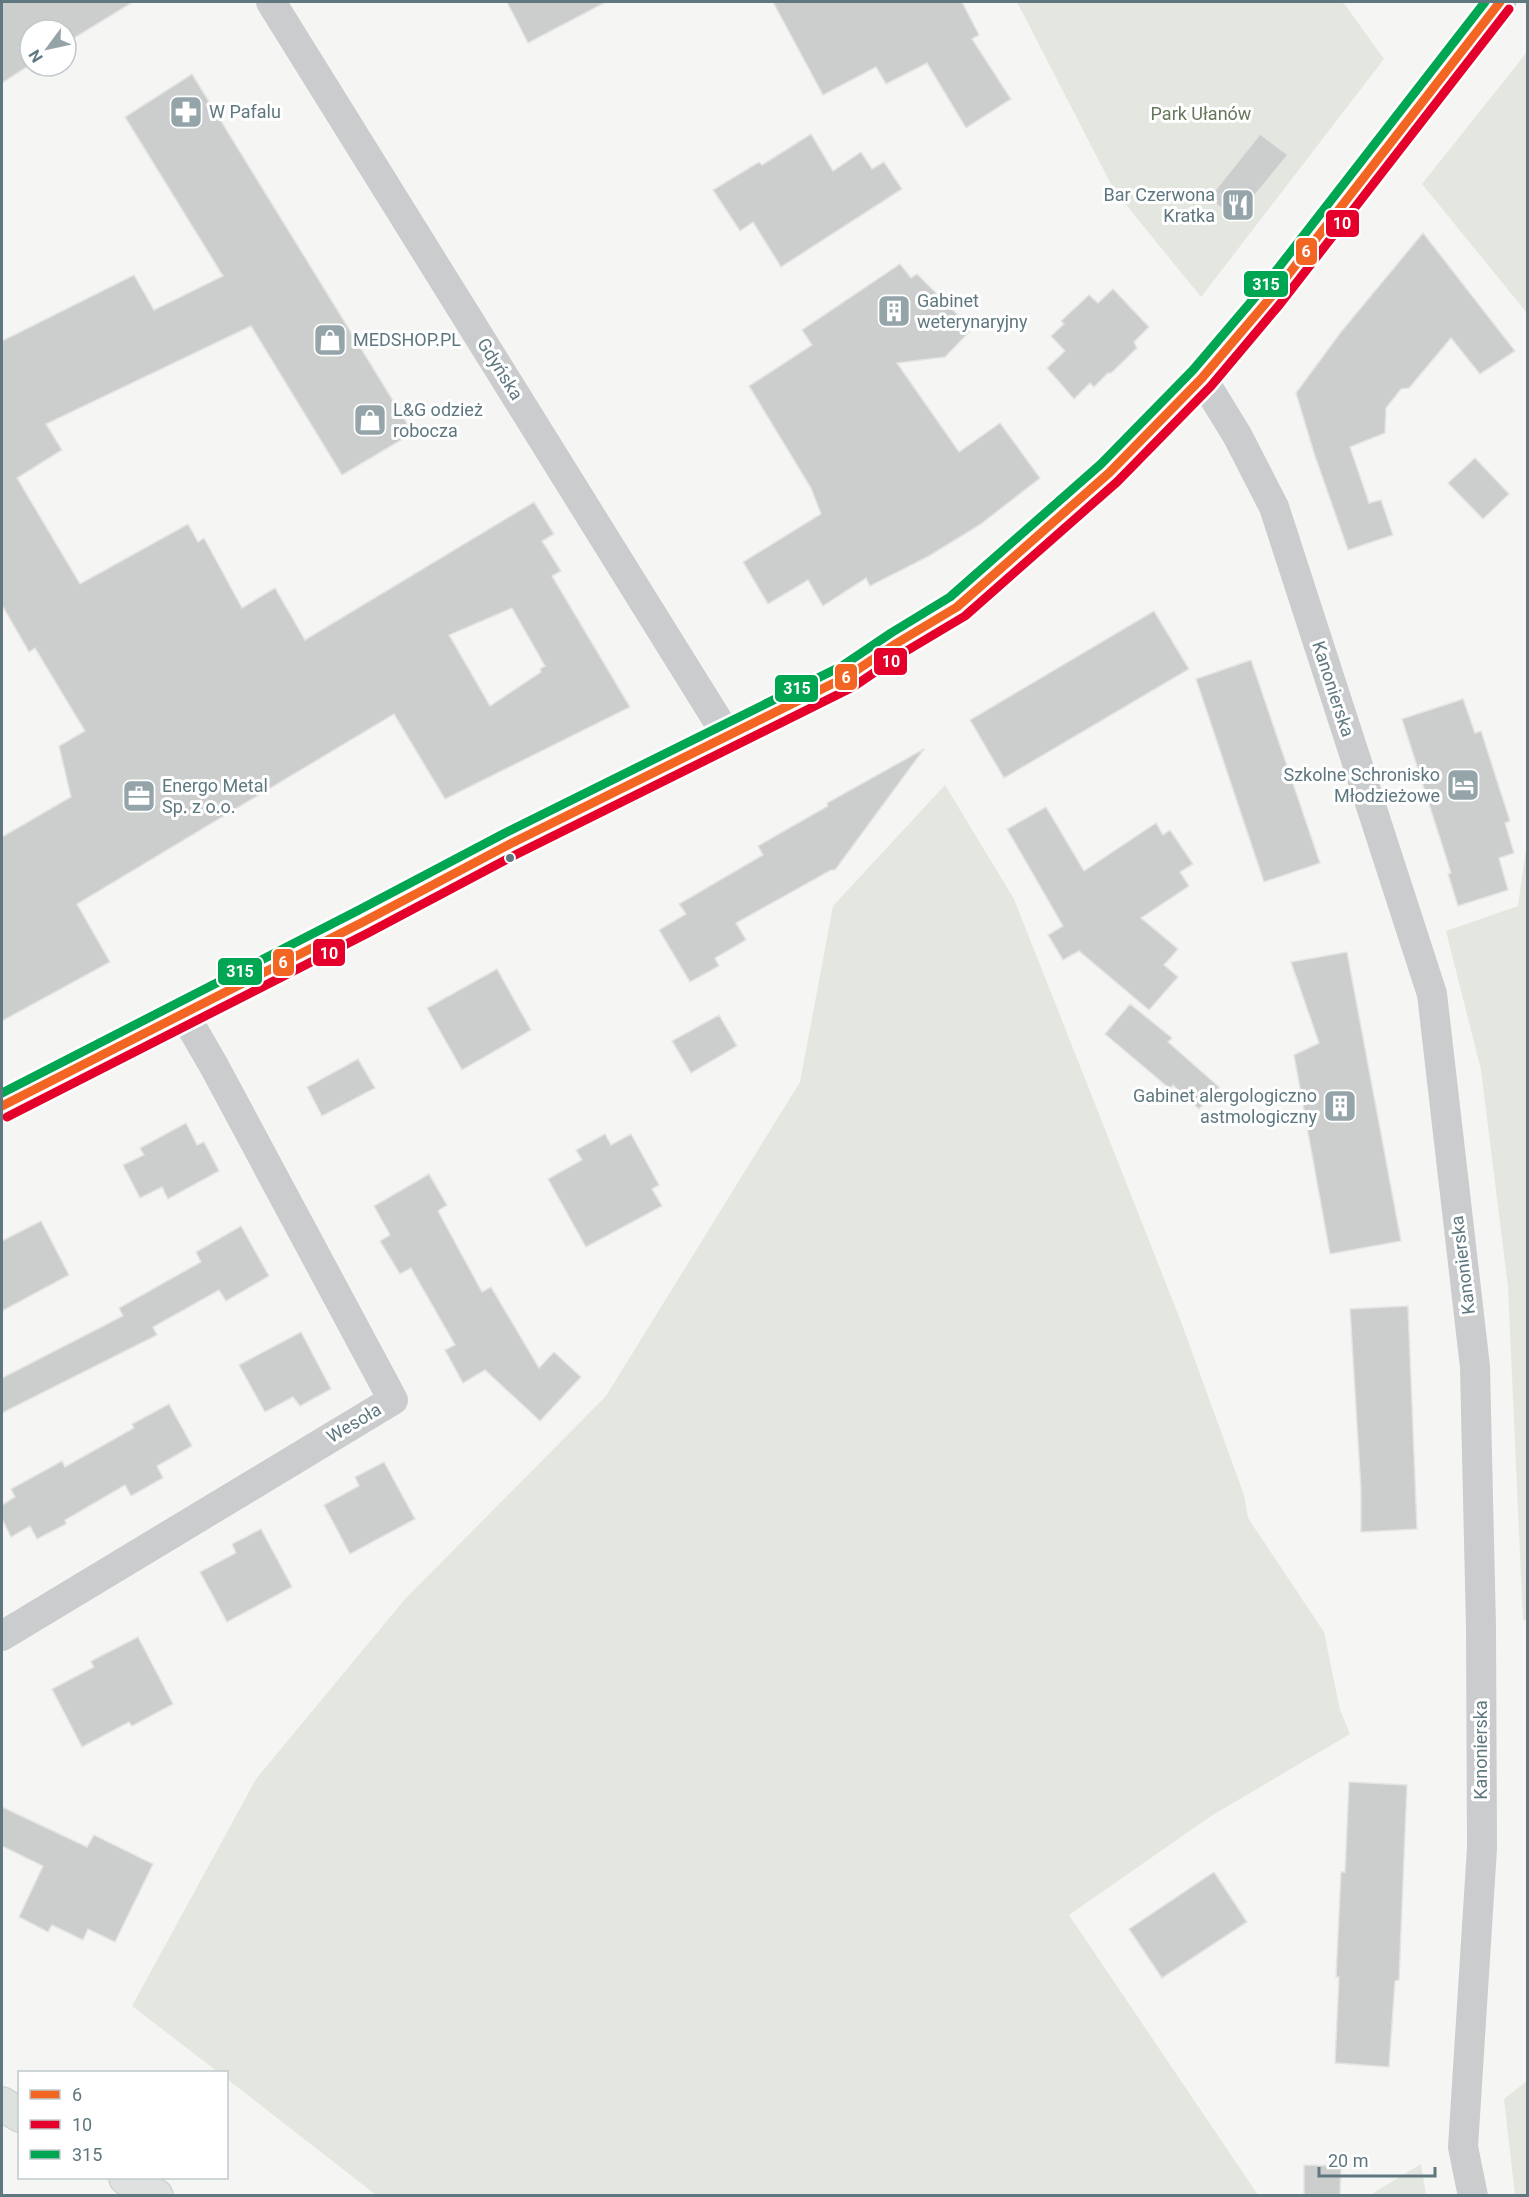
<svg xmlns="http://www.w3.org/2000/svg" width="1529" height="2197" viewBox="0 0 1529 2197" font-family="Roboto,sans-serif">
<style>
.green{fill:#e4e7e0}
.building{fill:#cccece;stroke:#e4e4e3;stroke-width:1.5;fill-rule:evenodd}
.lines{fill:none;stroke-linecap:round;stroke-linejoin:round}
.primary-casing{stroke:#d1d2d2;stroke-width:36}
.minor{stroke:#cacccd;stroke-width:30}
.tertiary{stroke:#cacccd;stroke-width:33}
.primary{stroke:#dfe0e0;stroke-width:33}
.bus-1-casing{stroke:#fff;stroke-width:14}
.bus-2-casing{stroke:#fff;stroke-width:14}
.bus-3-casing{stroke:#fff;stroke-width:14}
.bus-1{stroke:#f26522;stroke-width:9}
.bus-2{stroke:#e4002b;stroke-width:9}
.bus-3{stroke:#00a651;stroke-width:9}
.bus-dot{fill:#5f7880;stroke:#fff;stroke-width:2}
.labels{text-anchor:middle;stroke-width:6;stroke-linejoin:round;paint-order:stroke}
.poi-label{font-size:18px;fill:#5f7880;stroke:#fff;text-anchor:start}
.park-label{font-size:18px;fill:#67775e;stroke:#fff}
.street-label{font-size:18px;fill:#5f7880;stroke:#fff}
.line-badge{stroke:#fff;stroke-width:2}
.badge-label{font-size:16px;text-anchor:middle;font-weight:bold;fill:#fff}
</style>
<rect width="100%" height="100%" fill="#f5f5f3"/>
<!-- green -->
<g class="green">
<polygon points="1017,2 1343,2 1384,59 1201,297 1114,190"/>
<polygon points="1527,52 1527,313 1422,184"/>
<polygon points="945,785 1014,899 1180,1319 1244,1495 1248,1518 1324,1632 1340,1710 1350,1734 1211,1816 1069,1915 1258,2195 376,2195 227,2079 226,2072 218,2072 132,2006 256,1779 405,1599 606,1396 800,1082 833,906"/>
<polygon points="1527,842 1528,1618 1523,1621 1508,1287 1481,1070 1446,931 1518,906"/>
<polygon points="1527,2081 1527,2195 1515,2195 1504,2099"/>
<polygon points="1421,2164 1426,2195 1370,2195"/>
</g>
<!-- building -->
<g class="building">
<polygon points="2,2 133,2 66,43 66,30 30,30 30,65 2,83"/>
<polygon points="507,2 606,2 528,43"/>
<polygon points="773,2 962,2 979,35 972,39 1011,99 966,128 927,63 886,84 876,67 823,95"/>
<path d="M192,74L413,433L342,475L251,326L46,424L62,450L17,478L80,584L188,524L198,542L204,538L242,608L275,588L305,640L534,502L554,534L542,541L561,571L552,576L630,707L445,799L394,714L77,904L110,962L2,1021V837L71,797L59,746L85,731L35,648L29,652L2,605V341L134,275L154,310L223,276L125,117ZM512,608L545,666L540,669L541,672L490,706L449,635Z"/>
<polygon points="811,134 833,171 861,152 872,169 884,162 902,189 781,267 753,222 740,231 713,190 759,162 762,165"/>
<polygon points="1260,134 1288,155 1235,219 1209,198"/>
<polygon points="1423,233 1515,351 1480,374 1451,338 1409,388 1401,389 1386,408 1385,433 1350,447 1369,503 1381,500 1393,535 1348,550 1314,453 1296,393 1341,332"/>
<polygon points="900,264 911,278 917,274 972,329 945,357 897,363 959,452 1000,423 1040,478 981,524 929,556 870,586 866,578 823,606 808,580 768,604 743,562 821,514 811,488 749,386 812,345 802,330"/>
<polygon points="1113,289 1149,327 1134,342 1137,348 1111,373 1108,373 1094,387 1090,383 1074,399 1047,368 1065,351 1051,336 1064,324 1061,321 1089,295 1098,303"/>
<polygon points="1475,458 1509,494 1483,519 1448,483"/>
<polygon points="1154,611 1189,669 1004,778 970,720"/>
<polygon points="1251,660 1320,863 1264,882 1196,679"/>
<polygon points="1463,699 1475,733 1481,731 1510,821 1505,823 1514,853 1499,858 1508,890 1458,906 1448,874 1451,873 1402,719"/>
<polygon points="924,749 835,870 831,870 736,923 746,940 715,958 719,966 690,982 659,930 686,914 679,904 763,855 758,846 828,806 827,803"/>
<polygon points="1046,807 1084,871 1156,823 1163,835 1170,830 1193,864 1180,872 1189,886 1141,918 1178,949 1164,965 1178,977 1149,1010 1079,951 1063,960 1048,935 1063,926 1007,829"/>
<polygon points="1347,952 1401,1241 1330,1254 1294,1055 1319,1043 1291,962"/>
<polygon points="497,969 531,1030 462,1070 427,1008"/>
<polygon points="1130,1004 1172,1038 1168,1042 1219,1087 1199,1109 1173,1085 1170,1089 1105,1034"/>
<polygon points="719,1015 737,1046 691,1073 672,1041"/>
<polygon points="358,1059 375,1088 322,1116 307,1087"/>
<polygon points="186,1123 197,1145 204,1142 219,1171 168,1199 162,1187 140,1198 123,1165 144,1155 140,1148"/>
<polygon points="605,1134 611,1145 631,1134 659,1185 652,1189 662,1206 586,1247 548,1179 582,1160 576,1150"/>
<polygon points="429,1174 447,1205 438,1211 482,1292 491,1287 539,1368 554,1352 581,1377 540,1421 485,1370 463,1383 445,1350 455,1345 411,1268 400,1274 380,1241 390,1235 374,1206"/>
<polygon points="41,1221 69,1275 2,1311 2,1241"/>
<polygon points="241,1226 269,1276 226,1301 219,1290 153,1327 157,1335 2,1413 2,1378 123,1316 119,1308 201,1262 196,1252"/>
<polygon points="1408,1306 1417,1529 1361,1532 1361,1490 1350,1309"/>
<polygon points="301,1332 331,1389 300,1406 293,1397 265,1412 239,1365"/>
<polygon points="169,1404 192,1446 157,1466 163,1478 131,1496 125,1485 65,1520 66,1524 37,1539 30,1526 11,1537 2,1519 2,1505 15,1497 11,1489 62,1461 65,1467 134,1428 132,1424"/>
<polygon points="384,1462 415,1519 350,1554 324,1505 359,1486 355,1477"/>
<polygon points="261,1529 292,1587 227,1622 200,1572 236,1553 232,1544"/>
<polygon points="138,1637 173,1704 132,1726 129,1722 82,1747 52,1689 94,1667 91,1662 95,1659"/>
<polygon points="1349,1782 1407,1785 1399,1980 1395,1981 1389,2067 1335,2063 1339,1977 1336,1977 1341,1872 1345,1872"/>
<polygon points="2,1807 87,1847 94,1835 153,1864 115,1942 88,1929 83,1940 52,1925 48,1932 19,1917 43,1866 2,1846"/>
<polygon points="1214,1872 1247,1922 1162,1978 1129,1929"/>
<polygon points="1304,2165 1341,2166 1340,2196 1304,2196"/>
</g>
<g class="lines">
<!-- primary casing -->
<g class="primary-casing">
<g id="primary">
<polyline points="2,2104 20,2115"/>
<polyline points="126,2178 156,2196"/>
</g>
</g>
<!-- minor -->
<g class="minor">
<polyline points="271,2 728,737"/>
<polyline points="1202,378 1237,435 1274,507 1432,994 1475,1367 1481,1627 1482,1848 1463,2147 1473,2196"/>
<polyline points="2,1636 393,1400 214,1066 184,1014"/>
</g>
<!-- tertiary -->
<polyline class="tertiary" points="2,1106 363,922 510,844 848,676 897,643 957,607 1109,473 1202,378 1271,297 1500,2"/>
<!-- primary -->
<use href="#primary" class="primary"/>
<!-- bus-1 casing -->
<g class="bus-1-casing">
<polyline id="bus-1" points="2,1106 363,922 510,844 848,676 897,643 957,607 1109,473 1202,378 1271,297 1500,2"/>
</g>
<!-- bus-2 casing -->
<g class="bus-2-casing">
<polyline id="bus-2" points="7,1117 368,933 515,855 853,687 903,653 965,616 1117,482 1211,386 1280,304 1509,9"/>
</g>
<!-- bus-3 casing -->
<g class="bus-3-casing">
<polyline id="bus-3" points="2,1093 357,911 505,833 842,666 891,633 950,597 1101,464 1193,370 1262,289 1485,2"/>
</g>
<!-- bus-1 -->
<use href="#bus-1" class="bus-1"/>
<!-- bus-2 -->
<use href="#bus-2" class="bus-2"/>
<!-- bus-3 -->
<use href="#bus-3" class="bus-3"/>
</g>
<!-- icons -->
<defs>
<g id="pharmacy-square" transform="scale(1.725)"><rect x="-9" y="-9" width="18" height="18" rx="4" fill="#94a4a8" stroke="#fff"/><path d="M-2-6h4v4h4v4h-4v4h-4v-4h-4v-4h4Z" fill="#fff"/></g>
<g id="restaurant-square" transform="scale(1.725)"><rect x="-9" y="-9" width="18" height="18" rx="4" fill="#94a4a8" stroke="#fff"/><path d="M-5-6h1v4h1v-4h1v4h1v-4h1v5L-1.5 .5V6h-2V.5L-5-1ZM5-6V6H3V1.5H1.5Q1.5-4 5-6Z" fill="#fff"/></g>
<g id="building-square" transform="scale(1.725)"><rect x="-9" y="-9" width="18" height="18" rx="4" fill="#94a4a8" stroke="#fff"/><path d="M-4-6H4V6H1V3H-1V6H-4ZM-2.5-4.3h1.7v1.8h-1.7ZM.8-4.3h1.7v1.8H.8ZM-2.5-1h1.7V.8h-1.7ZM.8-1h1.7V.8H.8Z" fill="#fff"/></g>
<g id="shop-square" transform="scale(1.725)"><rect x="-9" y="-9" width="18" height="18" rx="4" fill="#94a4a8" stroke="#fff"/><path d="M-5-2.5h2.3a2.7 3.5 0 0 1 5.4 0H5L5.5 6h-11ZM-1.5-2.5h3a1.5 2.3 0 0 0-3 0Z" fill="#fff"/></g>
<g id="hotel-square" transform="scale(1.725)"><rect x="-9" y="-9" width="18" height="18" rx="4" fill="#94a4a8" stroke="#fff"/><path d="M-6-4.5h1.5V1H6V5H4.5V3h-9V5H-6ZM-4 0a1.8 1.8 0 1 1 3.6 0ZM.5 0V-2.5h3Q6-2.5 6 0Z" fill="#fff"/></g>
<g id="office-square" transform="scale(1.725)"><rect x="-9" y="-9" width="18" height="18" rx="4" fill="#94a4a8" stroke="#fff"/><path d="M-6-3h4V-5.5h4V-3h4V5H-6ZM-1-4.5V-3h2v-1.5ZM-6 0V1H6V0Z" fill="#fff"/></g>
</defs>
<g fill-rule="evenodd">
<use href="#pharmacy-square" x="186" y="112"/>
<use href="#restaurant-square" x="1238" y="205"/>
<use href="#building-square" x="894" y="311"/>
<use href="#shop-square" x="330" y="340"/>
<use href="#shop-square" x="370" y="420"/>
<use href="#hotel-square" x="1463" y="785"/>
<use href="#office-square" x="139" y="796"/>
<use href="#building-square" x="1340" y="1106"/>
</g>
<!-- markers -->
<circle class="bus-dot" cx="510" cy="858" r="5"/>
<g class="labels">
<!-- poi labels -->
<g class="poi-label">
<text x="209" y="118">W Pafalu</text>
<text x="1215" y="201" text-anchor="end">Bar Czerwona<tspan x="1215" dy="21">Kratka</tspan></text>
<text x="917" y="307">Gabinet<tspan x="917" dy="21">weterynaryjny</tspan></text>
<text x="353" y="346">MEDSHOP.PL</text>
<text x="393" y="416">L&amp;G odzież<tspan x="393" dy="21">robocza</tspan></text>
<text x="1440" y="781" text-anchor="end">Szkolne Schronisko<tspan x="1440" dy="21">Młodzieżowe</tspan></text>
<text x="162" y="792">Energo Metal<tspan x="162" dy="21">Sp. z o.o.</tspan></text>
<text x="1317" y="1102" text-anchor="end">Gabinet alergologiczno<tspan x="1317" dy="21">astmologiczny</tspan></text>
</g>
<!-- park labels -->
<g class="park-label">
<text x="1201" y="120">Park Ułanów</text>
</g>
<!-- street labels -->
<g class="street-label">
<text transform="translate(500 369) rotate(58)" y="6">Gdyńska</text>
<text transform="translate(1333 689) rotate(72)" y="6">Kanonierska</text>
<text transform="translate(1463 1265) rotate(-97)" y="6">Kanonierska</text>
<text transform="translate(354 1423) rotate(-31)" y="6">Wesoła</text>
<text transform="translate(1481 1750) rotate(-90)" y="6">Kanonierska</text>
</g>
</g>
<g class="line-badge">
<rect x="1325" y="209" width="35" height="29" rx="6" fill="#e4002b"/>
<rect x="1295" y="237" width="23" height="29" rx="6" fill="#f26522"/>
<rect x="1243" y="270" width="46" height="28" rx="6" fill="#00a651"/>
<rect x="873" y="647" width="35" height="29" rx="6" fill="#e4002b"/>
<rect x="834" y="663" width="24" height="28" rx="6" fill="#f26522"/>
<rect x="774" y="674" width="45" height="29" rx="6" fill="#00a651"/>
<rect x="312" y="938" width="34" height="29" rx="6" fill="#e4002b"/>
<rect x="272" y="948" width="23" height="29" rx="6" fill="#f26522"/>
<rect x="217" y="957" width="46" height="29" rx="6" fill="#00a651"/>
</g>
<g class="badge-label">
<text x="1342" y="229">10</text>
<text x="1306" y="257">6</text>
<text x="1266" y="290">315</text>
<text x="891" y="667">10</text>
<text x="846" y="683">6</text>
<text x="797" y="694">315</text>
<text x="329" y="959">10</text>
<text x="283" y="968">6</text>
<text x="240" y="977">315</text>
</g>
<!-- border -->
<rect width="1529" height="2197" fill="none" stroke="#5f7880" stroke-width="6"/>
<!-- legend -->
<rect x="18" y="2071" width="210" height="108" fill="#ffffff" stroke="#bfc9cc" stroke-width="1.5"/>
<rect x="30" y="2090" width="30" height="9" fill="#f26522" stroke="#bfc9cc" stroke-width="1.5"/>
<text x="72" y="2101" font-size="18" fill="#5f7880">6</text>
<rect x="30" y="2120" width="30" height="9" fill="#e4002b" stroke="#bfc9cc" stroke-width="1.5"/>
<text x="72" y="2131" font-size="18" fill="#5f7880">10</text>
<rect x="30" y="2150" width="30" height="9" fill="#00a651" stroke="#bfc9cc" stroke-width="1.5"/>
<text x="72" y="2161" font-size="18" fill="#5f7880">315</text>
<!-- north arrow -->
<g transform="translate(48 48) rotate(237)"><circle r="28" fill="#ffffff" stroke="#bfc9cc" stroke-width="1.5"/>
<path d="M0-4.5L10 22L0 15L-10 22Z" fill="#94a4a8"/>
<text y="-9" font-size="16" font-weight="bold" text-anchor="middle" fill="#5f7880">N</text>
</g>
<!-- scale -->
<path d="M1319 2167v9h116v-9" fill="none" stroke="#5f7880" stroke-width="3"/>
<text x="1328" y="2167" font-size="18" fill="#5f7880" stroke="#ffffff" stroke-width="4.5" paint-order="stroke">20 m</text>
</svg>
